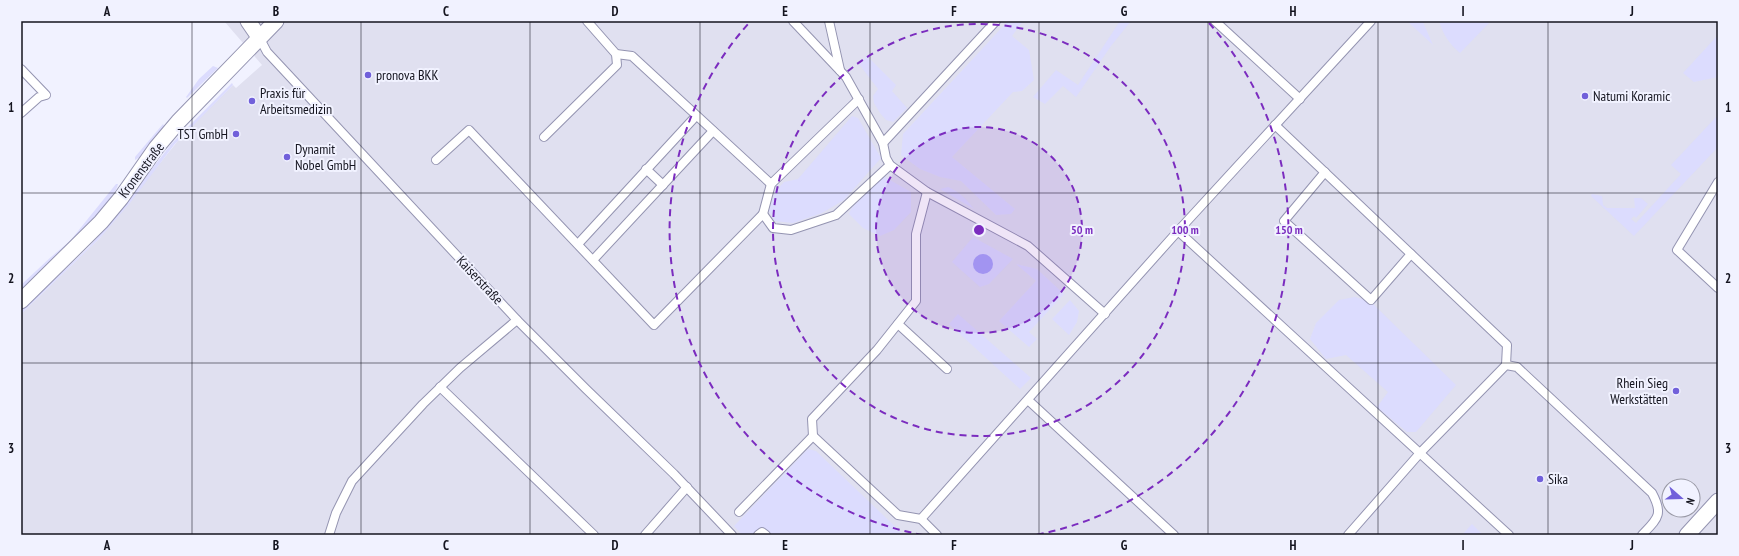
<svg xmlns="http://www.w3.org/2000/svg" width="1739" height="556" viewBox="0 0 1739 556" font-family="'PT Sans Narrow',sans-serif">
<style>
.built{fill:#e0e0f0;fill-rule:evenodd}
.green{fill:#dcdcfe}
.water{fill:#a8a3f9}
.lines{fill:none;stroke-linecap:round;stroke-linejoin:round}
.service-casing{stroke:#9494b1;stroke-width:10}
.minor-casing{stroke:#9494b1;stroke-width:17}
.service{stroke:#fff;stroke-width:8}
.minor{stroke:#fff;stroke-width:15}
.grid{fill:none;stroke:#14141f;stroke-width:1;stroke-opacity:0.55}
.ring{fill:none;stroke:#7b2cbf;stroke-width:2;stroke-dasharray:7 5}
.poi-dot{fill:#7160da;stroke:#f1f2ff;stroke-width:1.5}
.labels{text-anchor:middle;stroke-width:4;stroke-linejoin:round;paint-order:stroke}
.poi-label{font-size:14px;fill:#14141f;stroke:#f1f2ff;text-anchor:start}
.street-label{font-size:14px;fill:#14141f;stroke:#f1f2ff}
.centre{fill:#7b2cbf;stroke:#f1f2ff;stroke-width:2}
.ring-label{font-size:12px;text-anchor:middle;font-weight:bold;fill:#7b2cbf;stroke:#f1f2ff;stroke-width:4;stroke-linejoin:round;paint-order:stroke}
.neatline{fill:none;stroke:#14141f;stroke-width:1.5}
.grid-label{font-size:13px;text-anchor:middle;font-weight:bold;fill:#14141f}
</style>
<rect width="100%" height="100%" fill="#f1f2ff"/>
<!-- built -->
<path class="built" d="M224,21H1718V535H21V314L100,238L181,137L233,85L236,88L262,65ZM1669,486H1693V510H1669Z"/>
<!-- green -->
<g class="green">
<polygon points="1008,21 1023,21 1012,36 1029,50 1034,80 1022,91 1013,92 952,157 1015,209 1011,214 996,215 961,181 940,177 920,169 901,155 903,134"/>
<polygon points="1120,21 1131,21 1111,46 1076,97 1063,86 1045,104 1033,97 1056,70 1078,85"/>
<polygon points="1407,21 1423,22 1433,45"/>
<path d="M1439,21H1491L1460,53C1449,44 1443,34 1439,21Z"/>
<polygon points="1718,35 1718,77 1694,82 1683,73"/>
<polygon points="867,56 896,85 892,91 907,108 893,122 886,120 880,113 874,103 873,96 878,89 859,64"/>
<polygon points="213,66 218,68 187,98 186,97 199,79"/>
<polygon points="232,83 233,85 174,145 130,203 100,238 21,314 21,311 89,247 116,215 172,143"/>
<polygon points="1718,115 1718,147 1634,236 1591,196 1592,194 1602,196 1603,205 1607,208 1635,208 1634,198 1641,198 1648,204 1636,218 1634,216 1631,219 1636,223 1681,174 1671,165"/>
<polygon points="852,116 858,118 881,158 844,200 822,213 793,223 775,221 769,211 775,192 784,182 798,179"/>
<polygon points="163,124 164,126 143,155 135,160 135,157"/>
<polygon points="883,176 911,192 911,212 894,230 880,236 863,228 849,214 851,209"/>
<path d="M116,184H118C115,204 39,273 21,291V285L51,257L70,241Z"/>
<path d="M948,187C960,192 966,199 974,209L940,189Z"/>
<polygon points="973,237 1013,259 989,284 980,287 952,262"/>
<polygon points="1016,264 1037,269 1064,294 1029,332 1037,339 1029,347 999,321 1036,281"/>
<polygon points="1355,297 1371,302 1456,385 1416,432 1407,432 1377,407 1388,392 1346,355 1326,359 1310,339 1316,323 1339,300"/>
<polygon points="1070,300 1079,311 1077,322 1069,335 1052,319"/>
<polygon points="958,314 1031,378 1020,389 949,324"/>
<polygon points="808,449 816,451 904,535 742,535 734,526"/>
<polygon points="1472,524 1483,535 1462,535"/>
</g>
<!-- water -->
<circle class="water" cx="983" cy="264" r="10"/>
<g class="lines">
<!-- service casing -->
<g class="service-casing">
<g id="service">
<polyline points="793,21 846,77 883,143 886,158 890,165 927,192 1028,246 1105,314"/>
<polyline points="829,21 840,70"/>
<polyline points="1215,21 1300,99"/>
<polyline points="259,37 267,52 517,320 586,389 674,474 732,535"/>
<polyline points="616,54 632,56 771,184"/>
<polyline points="21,69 46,95 39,97 21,113"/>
<polyline points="1275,125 1507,345 1506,365"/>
<polyline points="544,137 617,65 616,54 587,21"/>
<polyline points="883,143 996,21"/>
<polyline points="436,160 469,130 654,325 763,214 773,228 791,230 836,215 890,165"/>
<polyline points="646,169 663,185"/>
<polyline points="1325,172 1284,221 1371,300 1411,254"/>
<polyline points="1718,182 1677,250 1718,288"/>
<polyline points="763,214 771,184 859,99"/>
<polyline points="1178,231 1509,535"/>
<polyline points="578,244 696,116"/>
<polyline points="593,260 713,131"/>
<polyline points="898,324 947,369"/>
<polyline points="440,387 594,535"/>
<polyline points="1028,400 1174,535"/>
<polyline points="813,436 812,419 877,350 916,301 916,234 927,192"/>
<polyline points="739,512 813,436 898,515 921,519 937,535"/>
<polyline points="921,519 1178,231 1371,21"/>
<polyline points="329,535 336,513 352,481 423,404 460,368 517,320"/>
<polyline points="645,535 687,487"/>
<polyline points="758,535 762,532 766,535"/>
<path d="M1348,535L1420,453L1506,365L1517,367L1652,493C1664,515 1657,519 1642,535"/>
</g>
</g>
<!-- minor casing -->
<g class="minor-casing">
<g id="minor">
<polyline points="248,21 259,37"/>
<polyline points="21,301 101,222 121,198 156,148 178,122 276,21"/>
<polyline points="1687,535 1718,501"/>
</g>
</g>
<!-- service -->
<use href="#service" class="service"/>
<!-- minor -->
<use href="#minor" class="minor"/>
</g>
<!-- grid -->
<path class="grid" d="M192,21V535M361,21V535M530,21V535M700,21V535M870,21V535M1039,21V535M1208,21V535M1378,21V535M1548,21V535M21,193H1718M21,363H1718"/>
<!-- distance rings -->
<circle cx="979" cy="230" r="103" fill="#7b2cbf" fill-opacity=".12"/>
<g class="ring">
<circle cx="979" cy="230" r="103"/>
<circle cx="979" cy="230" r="206"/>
<path d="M923 535A310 310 0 0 1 749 23M1209 23A310 310 0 0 1 1035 535"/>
</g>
<!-- markers -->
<g class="poi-dot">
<circle cx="368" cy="75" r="4"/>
<circle cx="1585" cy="96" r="4"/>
<circle cx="252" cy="101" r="4"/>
<circle cx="236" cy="134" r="4"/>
<circle cx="287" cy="157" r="4"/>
<circle cx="1676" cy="391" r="4"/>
<circle cx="1540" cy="479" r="4"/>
</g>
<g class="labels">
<!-- poi labels -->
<g class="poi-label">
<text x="376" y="80">pronova BKK</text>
<text x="260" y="98">Praxis für<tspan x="260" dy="16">Arbeitsmedizin</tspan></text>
<text x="1593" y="101">Natumi Koramic</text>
<text x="228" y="139" text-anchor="end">TST GmbH</text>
<text x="295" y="154">Dynamit<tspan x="295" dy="16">Nobel GmbH</tspan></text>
<text x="1668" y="388" text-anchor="end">Rhein Sieg<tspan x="1668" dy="16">Werkstätten</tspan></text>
<text x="1548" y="484">Sika</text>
</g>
<!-- street labels -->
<g class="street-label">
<text transform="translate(141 170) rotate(-53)" y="5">Kronenstraße</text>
<text transform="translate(480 280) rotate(47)" y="5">Kaiserstraße</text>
</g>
</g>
<circle cx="979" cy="230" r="6" class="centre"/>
<g class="ring-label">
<text x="1082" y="234">50 m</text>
<text x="1185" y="234">100 m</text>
<text x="1289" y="234">150 m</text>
</g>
<!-- border -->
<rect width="1739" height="556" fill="none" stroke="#f1f2ff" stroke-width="44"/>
<!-- north arrow -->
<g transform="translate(1681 498) rotate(110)"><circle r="19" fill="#f1f2ff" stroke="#9999a5"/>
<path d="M0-3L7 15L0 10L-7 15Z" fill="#7160da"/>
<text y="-6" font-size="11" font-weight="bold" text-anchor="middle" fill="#14141f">N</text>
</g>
<rect x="22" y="22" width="1695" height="512" class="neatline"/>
<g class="grid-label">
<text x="107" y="16">A</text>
<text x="276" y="16">B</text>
<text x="446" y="16">C</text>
<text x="615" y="16">D</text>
<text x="785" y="16">E</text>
<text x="954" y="16">F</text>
<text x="1124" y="16">G</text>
<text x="1293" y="16">H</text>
<text x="1463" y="16">I</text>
<text x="1632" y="16">J</text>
<text x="11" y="112">1</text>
<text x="1728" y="112">1</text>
<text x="11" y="283">2</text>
<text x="1728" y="283">2</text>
<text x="11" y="453">3</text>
<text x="1728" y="453">3</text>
<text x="107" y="550">A</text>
<text x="276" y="550">B</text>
<text x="446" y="550">C</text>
<text x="615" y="550">D</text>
<text x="785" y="550">E</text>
<text x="954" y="550">F</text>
<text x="1124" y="550">G</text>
<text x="1293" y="550">H</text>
<text x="1463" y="550">I</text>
<text x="1632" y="550">J</text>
</g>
</svg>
